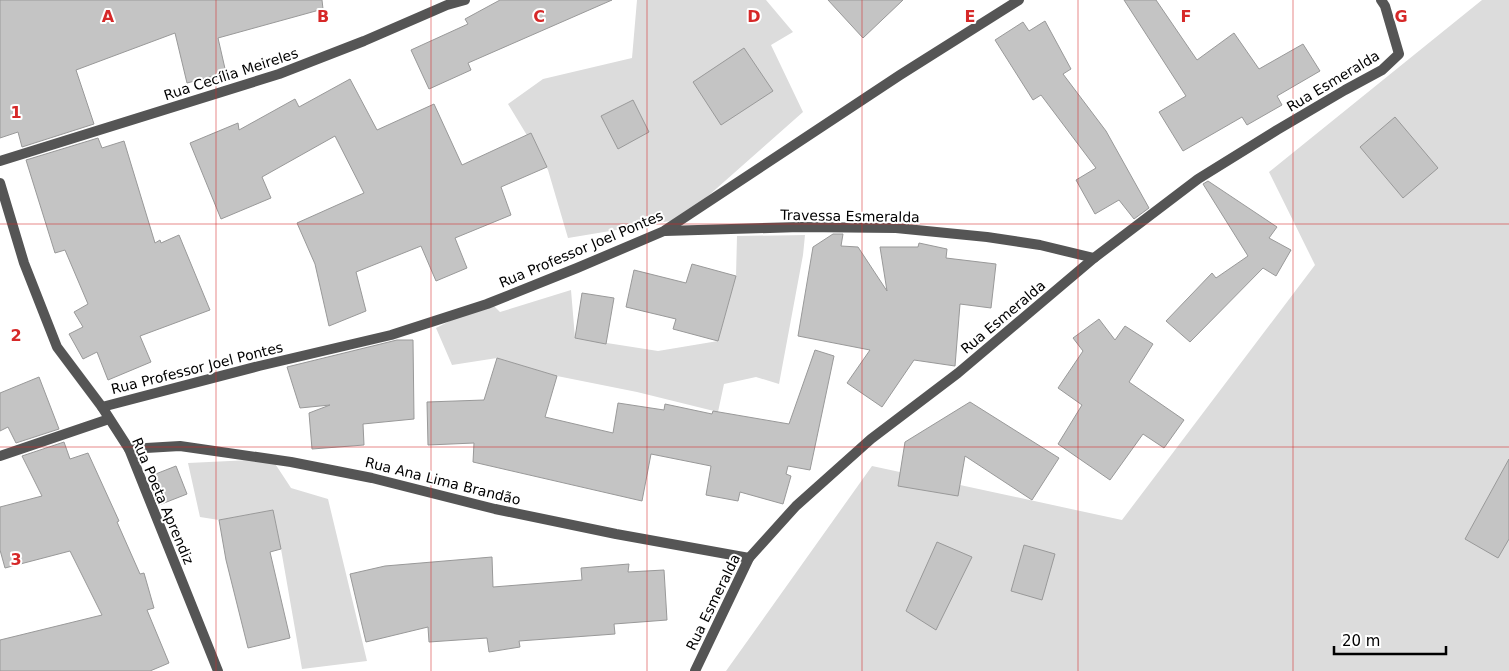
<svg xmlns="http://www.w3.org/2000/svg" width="1509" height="671" viewBox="0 0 1509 671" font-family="'DejaVu Sans',sans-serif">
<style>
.green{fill:#dcdcdc}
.building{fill:#c4c4c4;stroke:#999}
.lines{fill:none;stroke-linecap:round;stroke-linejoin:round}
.minor{stroke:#555;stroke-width:10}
.tertiary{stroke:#555;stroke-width:10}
.grid{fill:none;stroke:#d62828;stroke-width:1;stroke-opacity:0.55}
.labels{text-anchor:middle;stroke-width:4;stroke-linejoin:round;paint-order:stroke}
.street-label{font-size:14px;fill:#000;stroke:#fff}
.grid-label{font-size:16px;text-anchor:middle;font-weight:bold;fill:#d62828;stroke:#fff;stroke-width:4;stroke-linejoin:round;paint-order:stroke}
</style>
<rect width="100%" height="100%" fill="#fff"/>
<!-- green -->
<g class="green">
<polygon points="637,0 766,0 793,32 771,45 803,112 682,219 568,238 548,170 508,104 543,79 632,58"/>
<polygon points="1482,0 1509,0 1509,671 726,671 872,466 1122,520 1315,265 1269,172"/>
<polygon points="805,235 803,255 779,384 756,377 724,384 718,412 637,392 557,376 497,358 452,365 436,328 489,301 500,312 571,290 575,338 658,351 718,341 736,276 737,236"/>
<polygon points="272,459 291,488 328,499 367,661 302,669 281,549 273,510 219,520 200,517 188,463"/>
</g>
<!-- building -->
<g class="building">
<polygon points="0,0 322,0 323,9 218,38 226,73 187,83 175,33 76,70 94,124 22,147 18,132 0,138"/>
<polygon points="500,0 612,0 468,63 471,70 429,89 411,50 468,24 465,19"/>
<polygon points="828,0 903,0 863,38"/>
<polygon points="1124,0 1156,0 1197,60 1234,33 1259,69 1303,44 1320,71 1277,96 1282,105 1247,125 1242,117 1183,151 1159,112 1186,96"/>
<polygon points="1045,21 1071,69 1063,74 1106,131 1149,208 1134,219 1119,200 1095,214 1076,180 1096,168 1041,95 1033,100 995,40 1023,22 1029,31"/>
<polygon points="744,48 773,91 721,125 693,82"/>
<polygon points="350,79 377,130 434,104 462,165 531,133 547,167 501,187 511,215 455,238 467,268 436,281 421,246 356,272 366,311 329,326 315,264 297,223 364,193 335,136 262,177 271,198 221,219 190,143 238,123 239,130 295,99 299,107"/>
<polygon points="633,100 649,132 618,149 601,116"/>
<polygon points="1395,117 1438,168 1403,198 1360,147"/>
<polygon points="98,138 102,148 124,141 155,243 160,240 161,243 179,235 210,310 140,336 151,362 108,380 97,352 83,359 69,334 83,327 74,312 88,304 65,250 55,253 26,160"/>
<polygon points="1208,181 1277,227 1269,238 1291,250 1276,276 1263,268 1190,342 1166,321 1212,273 1216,278 1248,256 1203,184"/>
<polygon points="833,234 843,234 841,246 858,247 887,291 880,247 918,247 919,243 947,249 946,258 996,264 991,308 960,304 955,366 914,360 882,407 847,383 870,350 798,336 813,247"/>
<polygon points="692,264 736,276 718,341 673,329 676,319 626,307 634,270 686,283"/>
<polygon points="582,293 614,298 606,344 575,338"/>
<polygon points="1099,319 1115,340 1125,326 1153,344 1129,382 1184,420 1164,448 1143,434 1110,480 1058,444 1082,405 1058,388 1083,351 1073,338"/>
<polygon points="397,340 413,340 414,419 363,424 364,445 312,449 309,413 330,405 300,408 287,367"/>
<polygon points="815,350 834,356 810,470 788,466 786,474 791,476 783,504 740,492 738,501 706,495 711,466 651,454 642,501 473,462 474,443 428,445 427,402 484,400 497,358 557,376 545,417 613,433 618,403 664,410 665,404 712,414 713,411 789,424"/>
<polygon points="39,377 59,429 16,443 8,427 0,431 0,393"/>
<polygon points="970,402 1059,458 1032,500 965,456 958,496 898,486 905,442"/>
<polygon points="64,442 70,459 88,453 119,521 117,522 140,574 144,573 154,608 147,610 169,663 150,671 0,671 0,640 102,615 70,551 5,568 0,550 0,507 42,496 22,456"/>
<polygon points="1509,459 1509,539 1498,558 1465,539"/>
<polygon points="176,466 187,494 159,505 148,477"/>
<polygon points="273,510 281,549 270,552 290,638 248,648 226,560 219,520"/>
<polygon points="937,542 972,557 936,630 906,611"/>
<polygon points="1024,545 1055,554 1042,600 1011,591"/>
<polygon points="492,557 493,587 582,580 581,568 629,564 628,572 664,570 667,620 614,624 615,634 519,641 520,647 489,652 487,638 429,642 428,627 366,642 350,574 385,566"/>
</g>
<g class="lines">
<!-- minor -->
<g class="minor">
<polyline points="0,161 279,74 364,41 447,5 465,0"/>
<polyline points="665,231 800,227 896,228 987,237 1040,245 1094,258"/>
<polyline points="102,407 259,366 391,335 487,304 577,268 664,231 900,75 1019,0"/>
<polyline points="129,449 218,671"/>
<polyline points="0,456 109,419"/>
<polyline points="749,558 796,506 871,439 958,373 1094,258 1198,179 1277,130 1345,90 1382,70 1399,54 1385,6 1381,0"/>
</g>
<!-- tertiary -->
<polyline class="tertiary" points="0,183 24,263 57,347 102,407 129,449 180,446 291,462 372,478 495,509 616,534 749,558 695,671"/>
</g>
<!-- grid -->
<path class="grid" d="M216,0V671M431,0V671M647,0V671M862,0V671M1078,0V671M1293,0V671M0,224H1509M0,447H1509"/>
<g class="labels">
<!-- street labels -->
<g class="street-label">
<text transform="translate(231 74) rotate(-18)" y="5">Rua Cecília Meireles</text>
<text transform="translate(1333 81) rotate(-31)" y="5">Rua Esmeralda</text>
<text transform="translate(850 216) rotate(1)" y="5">Travessa Esmeralda</text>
<text transform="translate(581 249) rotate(-23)" y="5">Rua Professor Joel Pontes</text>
<text transform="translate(1003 317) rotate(-40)" y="5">Rua Esmeralda</text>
<text transform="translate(197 368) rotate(-14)" y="5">Rua Professor Joel Pontes</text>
<text transform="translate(443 481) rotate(14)" y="5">Rua Ana Lima Brandão</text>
<text transform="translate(163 501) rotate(67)" y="5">Rua Poeta Aprendiz</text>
<text transform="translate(713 602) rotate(-64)" y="5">Rua Esmeralda</text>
</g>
</g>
<g class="grid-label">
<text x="108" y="22">A</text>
<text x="323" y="22">B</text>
<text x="539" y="22">C</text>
<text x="754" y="22">D</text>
<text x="970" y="22">E</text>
<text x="1186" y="22">F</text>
<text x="1401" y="22">G</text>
<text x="16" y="118">1</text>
<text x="16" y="341">2</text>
<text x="16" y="565">3</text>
</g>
<!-- scale -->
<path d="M1334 646v8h112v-8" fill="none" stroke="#000000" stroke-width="2.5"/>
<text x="1342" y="646" font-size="15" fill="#000000" stroke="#ffffff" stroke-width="4" paint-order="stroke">20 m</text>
</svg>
